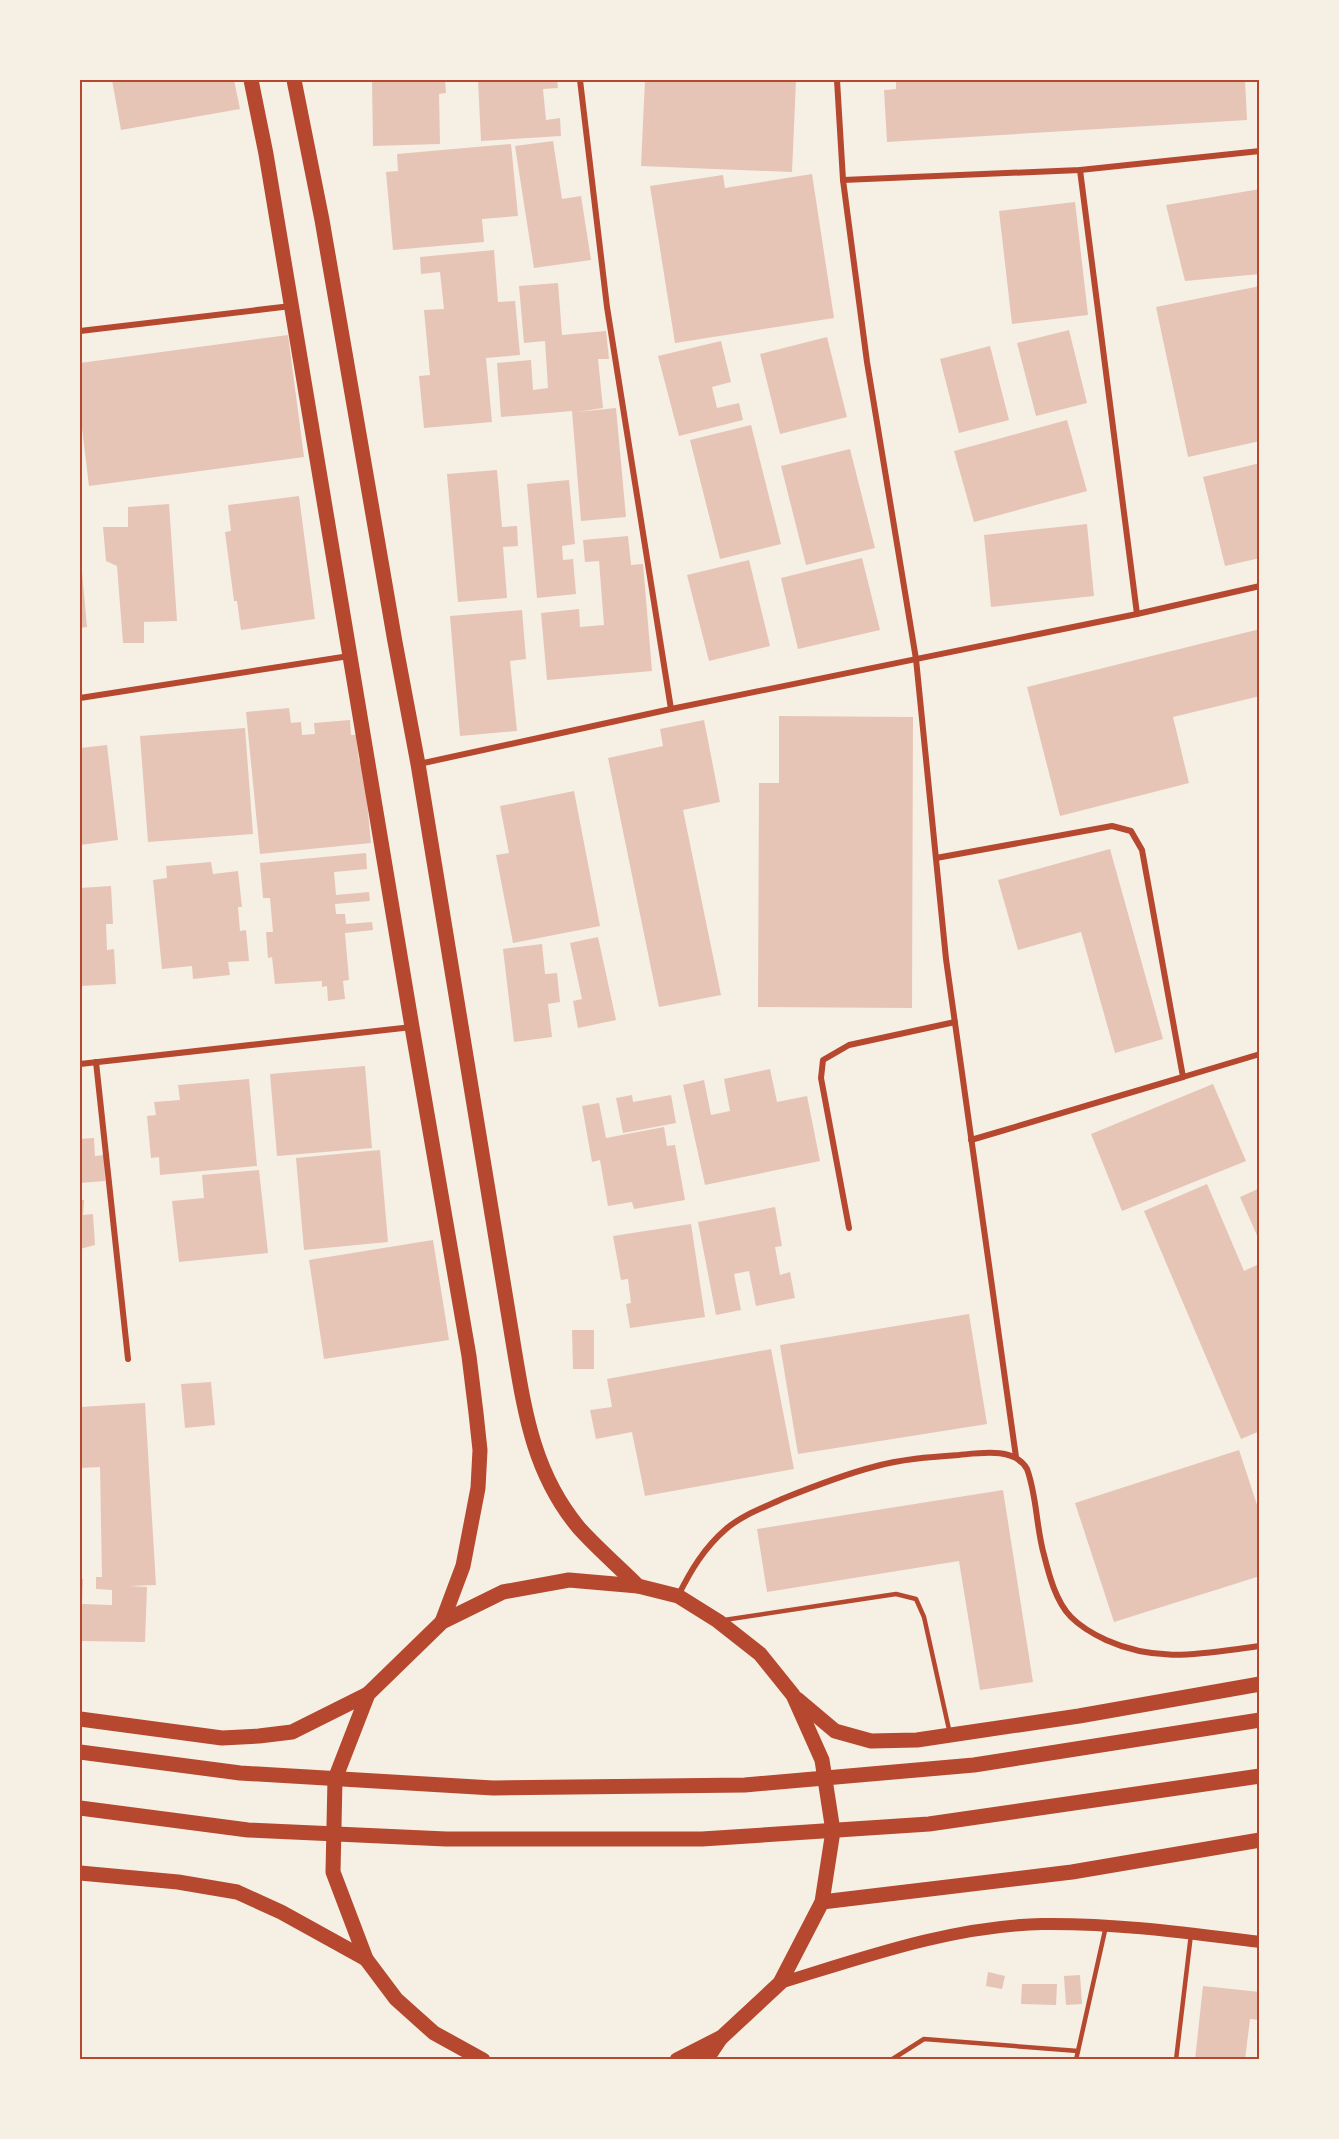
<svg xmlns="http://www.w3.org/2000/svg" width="1339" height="2139" viewBox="0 0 1339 2139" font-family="Signika,sans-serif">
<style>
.building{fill:#e6c5b7}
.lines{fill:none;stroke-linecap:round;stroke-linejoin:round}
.service{stroke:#b5482f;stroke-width:4.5}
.minor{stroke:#b5482f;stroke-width:6}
.secondary{stroke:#b5482f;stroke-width:12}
.primary{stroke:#b5482f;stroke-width:15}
.neatline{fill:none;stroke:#b5482f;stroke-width:2}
</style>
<rect width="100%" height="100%" fill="#f6efe4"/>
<!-- building -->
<g class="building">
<polygon points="112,80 234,80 240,109 121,130"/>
<polygon points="372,80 445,80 446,93 439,94 440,144 373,146"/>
<polygon points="478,80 557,80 558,88 543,89 546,120 560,118 561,136 481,141"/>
<polygon points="645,80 796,80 792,172 641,166"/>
<polygon points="896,80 1245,80 1247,120 887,142 884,90 896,89"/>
<polygon points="553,141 562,199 581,196 591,260 534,268 515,146"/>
<polygon points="511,144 518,216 482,219 484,242 393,250 386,172 398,171 397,154"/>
<polygon points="812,174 834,318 675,343 650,186 723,175 725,188"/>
<polygon points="1260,189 1260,274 1185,281 1166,205"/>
<polygon points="1075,202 1088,315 1012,324 999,211"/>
<polygon points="494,250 498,302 515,301 520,355 486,358 492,422 424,428 419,376 430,375 424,310 444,309 440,272 421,274 420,257"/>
<polygon points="558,283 562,335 606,331 609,359 598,359 603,408 577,412 616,408 626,517 581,521 572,411 501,417 497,363 531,360 533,390 548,388 545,341 524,343 519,286"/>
<polygon points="1260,286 1260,441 1188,457 1156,307"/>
<polygon points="1069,330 1087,403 1036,416 1017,343"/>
<polygon points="288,335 304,457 89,486 80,412 80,363"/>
<polygon points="827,337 847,417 780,434 760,354"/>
<polygon points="721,341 731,382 712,387 717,408 739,403 743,420 679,436 658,356"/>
<polygon points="990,346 1009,420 959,433 940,359"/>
<polygon points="1067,420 1087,491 974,522 954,451"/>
<polygon points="751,425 781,544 720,559 690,440"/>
<polygon points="850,449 875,548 806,565 781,466"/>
<polygon points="1260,463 1260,558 1225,566 1203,477"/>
<polygon points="497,470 502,527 517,526 518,546 503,547 507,598 458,602 447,474"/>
<polygon points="569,480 575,544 562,546 563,560 573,559 576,594 537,598 527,484"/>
<polygon points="299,496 315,619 241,630 237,601 234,601 225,532 231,531 228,505"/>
<polygon points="169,504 177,621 144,622 144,643 123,643 117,566 106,561 103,527 128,527 128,507"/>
<polygon points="1087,524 1094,596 991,607 984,535"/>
<polygon points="628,536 631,565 643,564 652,671 547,680 541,613 579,609 580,627 604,625 599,561 585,562 583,540"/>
<polygon points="862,558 880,630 798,649 781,578"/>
<polygon points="749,560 770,646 709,661 687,575"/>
<polygon points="80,561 81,561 87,627 80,628"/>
<polygon points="522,610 526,659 510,661 517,731 460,736 450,616"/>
<polygon points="1260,629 1260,696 1173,717 1189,783 1060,816 1027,687"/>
<polygon points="289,708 291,723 301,722 302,735 315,734 314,723 350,720 351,735 356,735 359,761 363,761 371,843 260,854 246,712"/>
<polygon points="779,716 913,717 912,1008 758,1007 759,783 779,783"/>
<polygon points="704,720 720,802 683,810 721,995 659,1007 608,758 663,746 660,729"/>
<polygon points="245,728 253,834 148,842 140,736"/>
<polygon points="107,745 118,840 80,845 80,748"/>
<polygon points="574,791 600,926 513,943 496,855 509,853 500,806"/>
<polygon points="1110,849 1163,1039 1115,1053 1081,932 1018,950 998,880"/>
<polygon points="366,853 367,869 334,872 336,895 369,892 370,901 335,904 336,914 345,914 346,924 372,922 373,930 345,933 349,980 343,981 345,999 328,1001 327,986 322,987 322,981 275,984 272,957 268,958 266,932 273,932 270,898 263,898 260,863"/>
<polygon points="211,862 213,874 238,871 242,907 238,907 240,931 246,930 249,961 228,962 230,975 193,979 192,966 162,969 153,880 167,878 166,866"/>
<polygon points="111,886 113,924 106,924 107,950 114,949 116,984 80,986 80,888"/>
<polygon points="598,937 616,1020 578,1028 573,1001 582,999 570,943"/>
<polygon points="542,944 545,974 557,973 560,1002 548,1004 552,1037 514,1042 503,949"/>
<polygon points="365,1066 372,1148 277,1156 270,1074"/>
<polygon points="770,1069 777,1102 807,1096 820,1161 705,1185 683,1085 704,1080 711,1115 730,1111 724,1079"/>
<polygon points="249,1079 257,1166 160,1175 159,1157 151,1158 147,1116 156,1115 154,1102 180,1100 178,1085"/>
<polygon points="1213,1084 1246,1161 1122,1211 1091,1134"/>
<polygon points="632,1095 633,1102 671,1095 676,1123 623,1133 616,1098"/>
<polygon points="599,1103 606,1138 664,1127 667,1146 675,1145 685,1200 634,1209 632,1202 608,1206 600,1160 592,1162 582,1106"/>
<polygon points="94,1138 95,1156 104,1155 105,1181 80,1183 80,1139"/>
<polygon points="380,1150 388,1242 304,1250 296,1158"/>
<polygon points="259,1170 268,1253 179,1262 172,1201 204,1198 202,1175"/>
<polygon points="1207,1184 1244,1271 1257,1265 1260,1272 1260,1431 1241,1439 1144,1211"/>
<polygon points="1260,1188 1260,1242 1240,1197"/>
<polygon points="80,1200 84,1200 83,1215 93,1214 95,1245 80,1249"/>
<polygon points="775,1207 782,1246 775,1247 780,1275 790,1272 795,1298 756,1306 749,1271 734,1274 741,1310 716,1315 698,1222"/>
<polygon points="691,1224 705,1317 630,1328 626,1304 631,1303 628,1279 621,1280 613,1236"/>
<polygon points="433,1240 449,1340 324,1359 309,1260"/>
<polygon points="969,1314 987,1424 798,1454 780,1345"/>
<polygon points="572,1330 594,1330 594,1369 573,1369"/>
<polygon points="771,1349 794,1469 645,1496 632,1432 596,1439 590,1410 612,1407 607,1379"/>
<polygon points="211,1382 215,1425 185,1428 181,1384"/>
<polygon points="145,1403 156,1585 129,1586 147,1587 145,1642 80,1641 80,1579 83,1579 82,1604 112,1605 112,1590 96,1589 96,1577 102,1577 100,1467 80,1468 80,1407"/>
<polygon points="1239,1450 1260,1514 1260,1576 1114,1622 1075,1503"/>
<polygon points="1003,1490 1033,1682 980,1690 959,1561 767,1592 757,1529"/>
<polygon points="988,1972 1005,1976 1002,1989 986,1986"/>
<polygon points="1080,1975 1082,2004 1066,2005 1064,1976"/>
<polygon points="1022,1984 1057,1984 1056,2005 1021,2004"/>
<polygon points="1203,1986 1260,1992 1260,2020 1250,2019 1245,2060 1195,2060"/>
</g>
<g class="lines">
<!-- service -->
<g class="service">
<polyline points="724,1620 896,1594 916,1599 924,1617 950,1734"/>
<polyline points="891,2060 924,2039 1078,2051"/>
<polyline points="1076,2060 1106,1926"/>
<polyline points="1176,2060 1191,1934"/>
</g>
<!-- minor -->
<g class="minor">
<polyline points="580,80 607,307 671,709"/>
<polyline points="837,80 843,180 867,362 916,659 946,959 1016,1457"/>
<polyline points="1080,170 1137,614"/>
<polyline points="843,180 1080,170 1260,151"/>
<polyline points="80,331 291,306"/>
<polyline points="80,698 349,656"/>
<polyline points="419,764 671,709 1137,614 1260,586"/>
<polyline points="936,858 1112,826 1131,831 1142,850 1183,1077 971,1140"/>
<polyline points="96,1062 128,1359"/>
<polyline points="80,1064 412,1027"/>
<polyline points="1183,1077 1260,1054"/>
<polyline points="849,1228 821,1078 823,1060 849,1045 955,1022"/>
<path d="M678,1596C691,1570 704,1548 726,1529C742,1515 763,1508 782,1499C812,1487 842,1475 873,1467C901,1459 930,1457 959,1455C980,1453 1015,1447 1027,1469C1037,1496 1036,1527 1044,1555C1049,1575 1056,1602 1071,1617C1081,1627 1093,1634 1106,1640C1159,1664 1204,1653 1260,1646"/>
</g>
<!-- secondary -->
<path class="secondary" d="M780,1983C865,1957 952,1926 1042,1924C1115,1923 1187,1933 1260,1942"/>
<!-- primary -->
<g class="primary">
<polyline points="251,80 266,154 412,1027 469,1356 476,1413 480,1450 478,1488 463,1566 442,1622"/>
<path d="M294,80L322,220L395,642L418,764L514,1348C525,1414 534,1474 579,1528C597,1548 619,1567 638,1586"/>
<polyline points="797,1699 835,1731 871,1741 917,1740 1079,1716 1260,1684"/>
<polyline points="80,1719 222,1738 259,1736 292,1732 368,1694"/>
<polyline points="80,1752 240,1773 493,1788 745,1785 974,1765 1260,1720"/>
<polyline points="80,1808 248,1830 446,1839 702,1839 929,1824 1260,1776"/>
<polyline points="80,1873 178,1882 237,1892 281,1912 366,1959"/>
<polyline points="822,1902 1072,1872 1260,1840"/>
<polyline points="483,2060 434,2033 396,1999 366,1959 333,1872 335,1779 368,1694 442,1622 503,1592 569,1580 638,1586 678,1596 718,1621 760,1654 793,1695 822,1760 833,1831 822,1902 780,1983 722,2037 677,2060"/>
<polyline points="706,2060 720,2039"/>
</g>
</g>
<!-- border -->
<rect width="1339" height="2139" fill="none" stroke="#f6efe4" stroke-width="162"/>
<rect x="81" y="81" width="1177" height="1977" class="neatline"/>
</svg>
